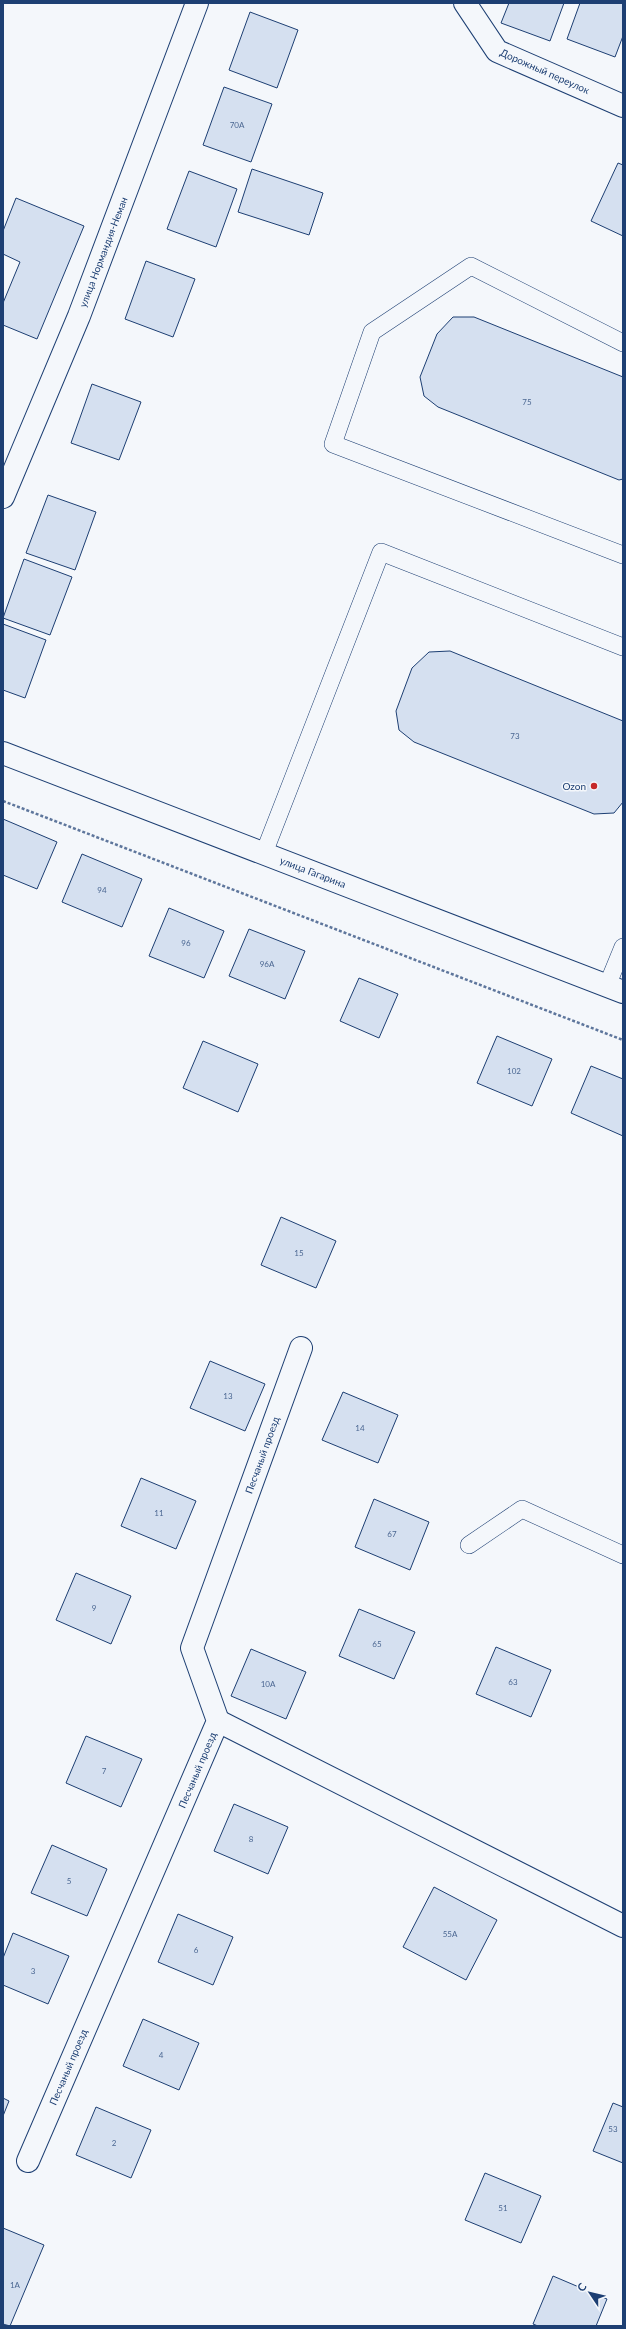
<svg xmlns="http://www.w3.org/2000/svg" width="626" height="2329" viewBox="0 0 626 2329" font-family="Lato,sans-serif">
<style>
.building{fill:#d5e0f0;stroke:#1d3f73}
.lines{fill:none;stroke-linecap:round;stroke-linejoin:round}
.lane-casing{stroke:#1d3f73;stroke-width:18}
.street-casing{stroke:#1d3f73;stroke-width:24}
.secondary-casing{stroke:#1d3f73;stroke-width:24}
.path{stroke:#5e769c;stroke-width:2.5;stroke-dasharray:3 2;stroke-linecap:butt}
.lane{stroke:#f4f7fb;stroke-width:17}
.street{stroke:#f4f7fb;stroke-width:22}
.secondary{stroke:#f4f7fb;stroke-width:22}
.poi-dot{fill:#c62828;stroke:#f4f7fb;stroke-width:1.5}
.labels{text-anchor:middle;stroke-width:3;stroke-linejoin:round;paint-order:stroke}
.number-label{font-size:8px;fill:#4b6792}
.street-label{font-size:10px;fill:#1d3f73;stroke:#f4f7fb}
.poi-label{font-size:10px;fill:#1d3f73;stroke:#f4f7fb;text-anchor:end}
</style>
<rect width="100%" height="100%" fill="#f4f7fb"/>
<!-- building -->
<g class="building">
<polygon points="509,3 564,3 550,41 501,23"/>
<polygon points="580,3 623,3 623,36 615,57 567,39"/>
<polygon points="250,12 298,30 277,88 229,70"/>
<polygon points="224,87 272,104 251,162 203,145"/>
<polygon points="618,163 623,165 623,236 591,221"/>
<polygon points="252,169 323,193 309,235 238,212"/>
<polygon points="189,171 237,189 216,247 167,229"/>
<polygon points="16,198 84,226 37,339 3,325 3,303 20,262 3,254 3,231"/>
<polygon points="146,261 195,279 173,337 125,319"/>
<polygon points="453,317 474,317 623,377 623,479 619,480 438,407 424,396 420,377 437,334"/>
<polygon points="92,384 141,402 119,460 71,443"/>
<polygon points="48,495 96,512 75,570 26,553"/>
<polygon points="24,559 72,577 50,635 3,618"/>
<polygon points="3,624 46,640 25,698 3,690"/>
<polygon points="450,651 623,721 623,802 614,813 594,814 414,742 399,730 396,711 412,668 429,652"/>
<polygon points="3,819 57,842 37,889 3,875"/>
<polygon points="82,854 142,879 122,927 62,902"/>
<polygon points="169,908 224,931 204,978 149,956"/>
<polygon points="249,929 305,951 285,999 229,976"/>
<polygon points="359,978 398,994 379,1038 340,1021"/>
<polygon points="497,1036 552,1059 532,1106 477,1083"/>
<polygon points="203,1041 258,1064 238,1112 183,1088"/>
<polygon points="591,1066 623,1079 623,1136 571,1113"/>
<polygon points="281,1217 336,1241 316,1288 261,1265"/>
<polygon points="210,1361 265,1384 245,1431 190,1408"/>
<polygon points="343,1392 398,1415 378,1463 322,1440"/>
<polygon points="141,1478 196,1501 176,1549 121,1526"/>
<polygon points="374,1499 429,1522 410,1570 355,1547"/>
<polygon points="76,1573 131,1596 111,1644 56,1620"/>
<polygon points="359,1609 415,1632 394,1679 339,1656"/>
<polygon points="496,1647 551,1670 531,1717 476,1694"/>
<polygon points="251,1649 306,1672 286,1719 231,1696"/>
<polygon points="86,1736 142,1759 121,1807 66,1783"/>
<polygon points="234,1804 288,1827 268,1874 214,1851"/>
<polygon points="52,1845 107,1869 87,1916 31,1893"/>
<polygon points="434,1887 497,1920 466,1980 403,1947"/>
<polygon points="178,1914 233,1937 213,1985 158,1962"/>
<polygon points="13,1933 69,1956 48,2004 3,1985 3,1958"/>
<polygon points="143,2019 199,2043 179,2090 123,2066"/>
<polygon points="3,2098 9,2101 3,2116"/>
<polygon points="613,2103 623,2107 623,2163 593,2151"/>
<polygon points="96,2107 151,2130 131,2178 76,2155"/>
<polygon points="485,2173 541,2196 521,2243 465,2220"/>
<polygon points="3,2228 44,2245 10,2326 3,2324"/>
<polygon points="553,2276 607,2299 596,2326 538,2326 533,2324"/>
</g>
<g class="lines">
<!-- lane casing -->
<g class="lane-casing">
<g id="lane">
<polyline points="623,343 471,266 372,332 333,444 623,555"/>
<polyline points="264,853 381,552 623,647"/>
<polyline points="607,986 623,947"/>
<polyline points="469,1545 522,1509 623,1555"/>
</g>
</g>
<!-- street casing -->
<g class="street-casing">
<g id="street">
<polyline points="465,3 497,51 623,106"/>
<polyline points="3,497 79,316 197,3"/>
<polyline points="218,1721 623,1926"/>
<polyline points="28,2161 218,1721 192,1648 301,1348"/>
</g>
</g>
<!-- secondary casing -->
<g class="secondary-casing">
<polyline id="secondary" points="3,753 623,992"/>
</g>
<!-- path -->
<polyline class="path" points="3,801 623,1040"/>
<!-- lane -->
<use href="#lane" class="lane"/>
<!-- street -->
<use href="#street" class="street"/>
<!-- secondary -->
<use href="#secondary" class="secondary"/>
</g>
<!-- markers -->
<circle class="poi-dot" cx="594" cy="786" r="4"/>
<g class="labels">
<!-- number labels -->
<g class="number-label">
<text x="237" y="128">70А</text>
<text x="527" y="405">75</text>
<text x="515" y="739">73</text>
<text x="102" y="893">94</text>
<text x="186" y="946">96</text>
<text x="267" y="967">96А</text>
<text x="514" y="1074">102</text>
<text x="299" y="1256">15</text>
<text x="228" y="1399">13</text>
<text x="360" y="1431">14</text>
<text x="159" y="1516">11</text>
<text x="392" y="1537">67</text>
<text x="94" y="1611">9</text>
<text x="377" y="1647">65</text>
<text x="513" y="1685">63</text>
<text x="268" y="1687">10А</text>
<text x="104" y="1774">7</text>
<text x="251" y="1842">8</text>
<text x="69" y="1884">5</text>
<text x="450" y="1937">55А</text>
<text x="196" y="1953">6</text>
<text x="33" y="1974">3</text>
<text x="161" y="2058">4</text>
<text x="613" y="2132">53</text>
<text x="114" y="2146">2</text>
<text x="503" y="2211">51</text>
<text x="15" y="2288">1А</text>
</g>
<!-- street labels -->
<g class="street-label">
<text transform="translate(545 71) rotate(24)" y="4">Дорожный переулок</text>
<text transform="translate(103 252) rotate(-69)" y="4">улица Нормандия-Неман</text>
<text transform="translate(313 872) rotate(21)" y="4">улица Гагарина</text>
<text transform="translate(262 1455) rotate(-70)" y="4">Песчаный проезд</text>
<text transform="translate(197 1770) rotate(-67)" y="4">Песчаный проезд</text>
<text transform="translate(68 2067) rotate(-67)" y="4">Песчаный проезд</text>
</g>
<!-- poi labels -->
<g class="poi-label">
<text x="586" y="790">Ozon</text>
</g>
</g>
<!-- border -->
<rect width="626" height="2329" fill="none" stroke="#1d3f73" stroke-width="8"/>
<!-- north arrow -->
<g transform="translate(590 2293) rotate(305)" stroke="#f4f7fb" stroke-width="3" paint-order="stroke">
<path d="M0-3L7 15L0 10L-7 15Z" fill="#1d3f73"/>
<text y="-6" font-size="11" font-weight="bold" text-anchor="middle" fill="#1d3f73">С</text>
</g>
</svg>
